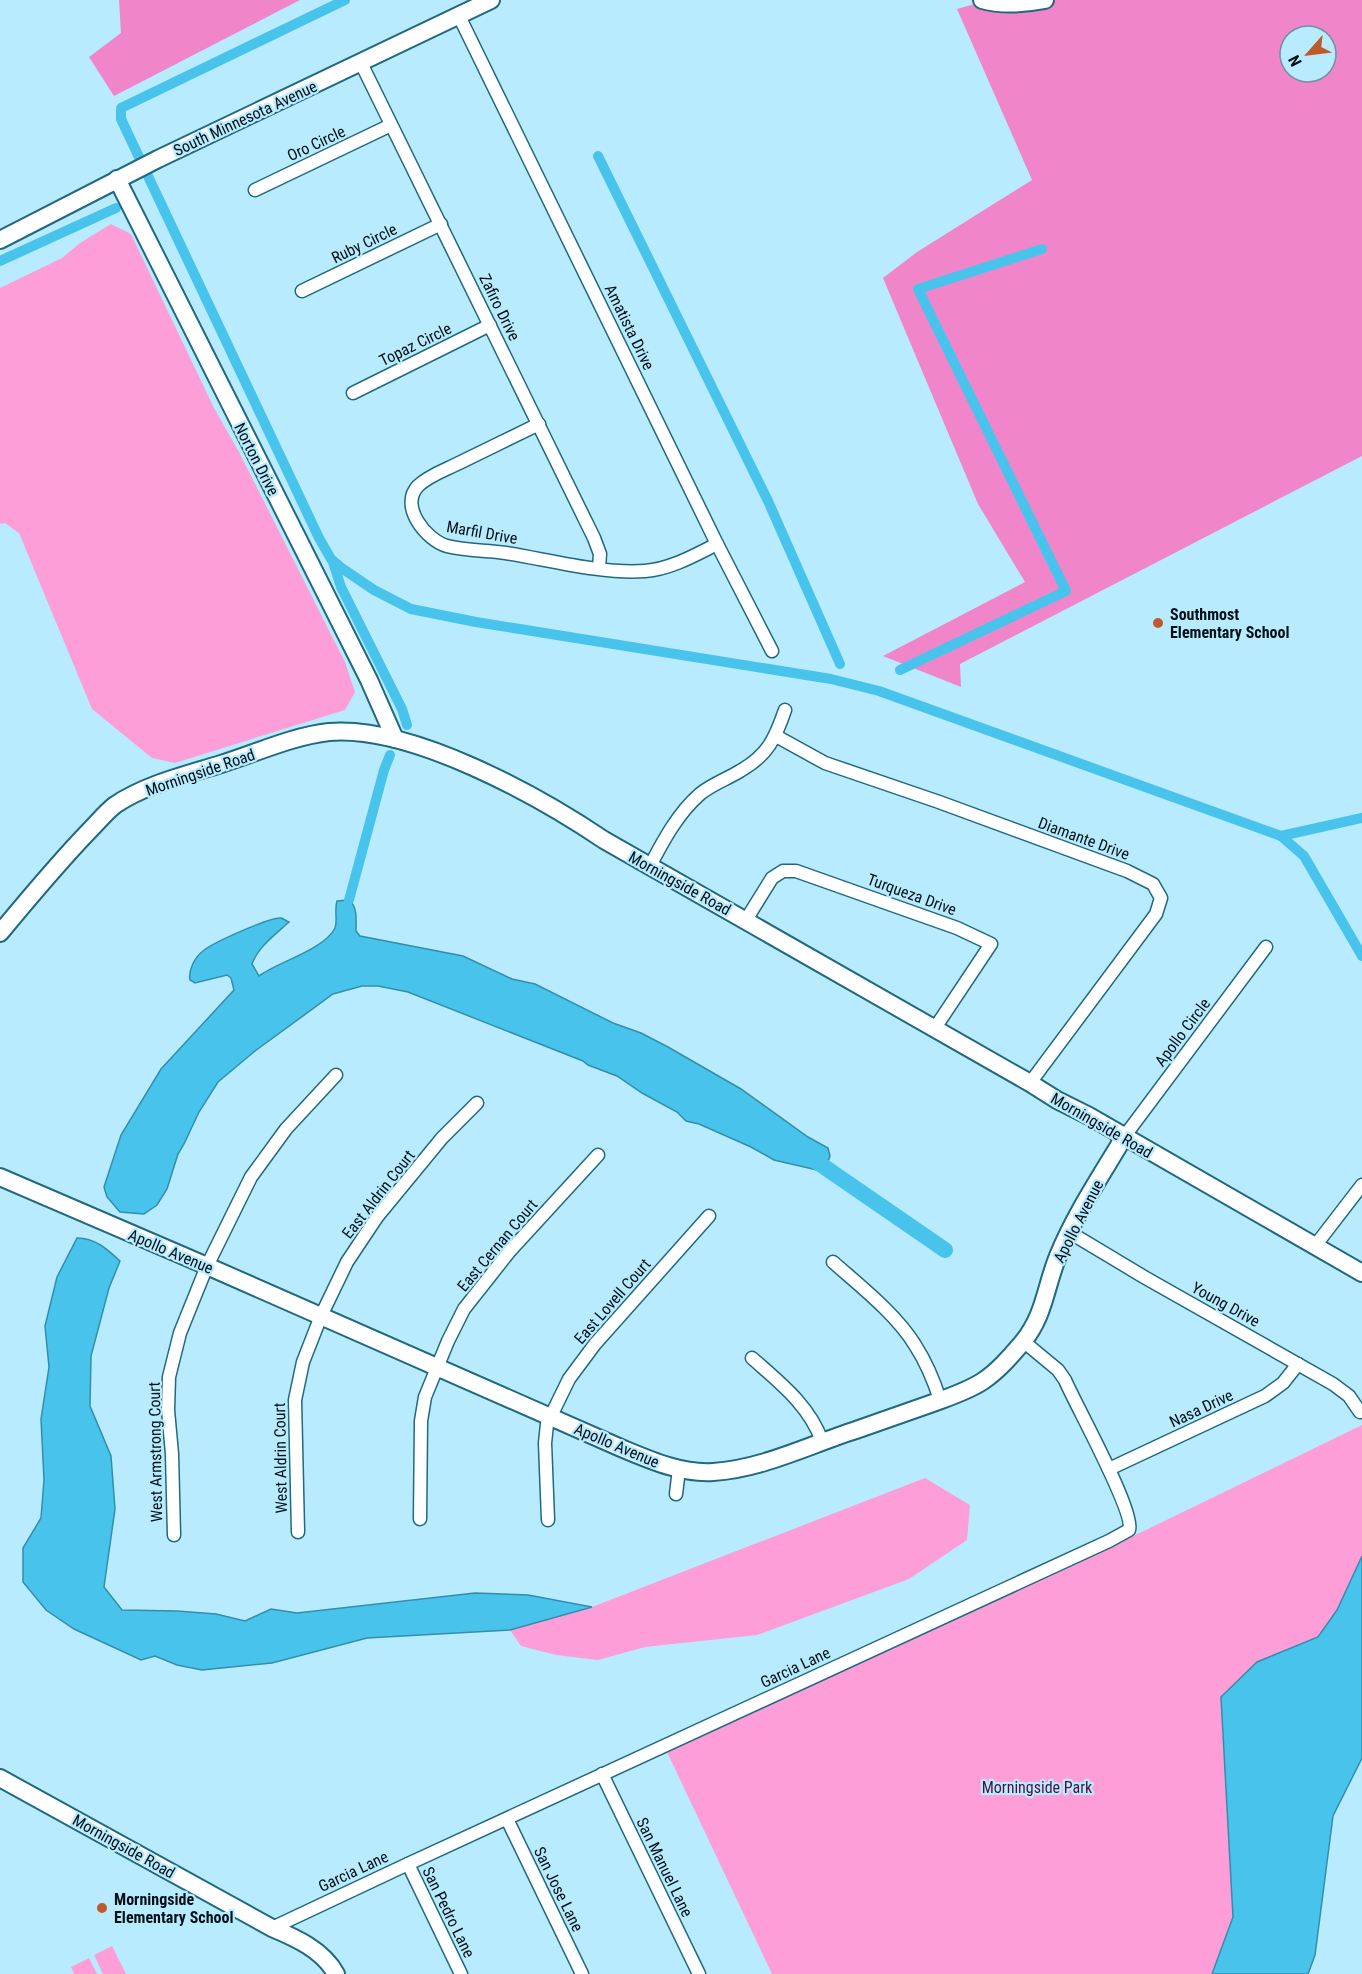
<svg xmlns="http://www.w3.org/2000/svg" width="1362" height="1974" viewBox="0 0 1362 1974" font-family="'Roboto Condensed',sans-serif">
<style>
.green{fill:#fd9ed8}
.forest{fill:#f086c9;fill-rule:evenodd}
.water{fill:#48c4ec;stroke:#338eac;stroke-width:1.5}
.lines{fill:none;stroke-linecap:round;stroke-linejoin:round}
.canal{stroke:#48c4ec;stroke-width:10}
.river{stroke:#48c4ec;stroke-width:16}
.street-casing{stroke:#216980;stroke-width:15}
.secondary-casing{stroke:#216980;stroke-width:20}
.street{stroke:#fff;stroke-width:12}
.secondary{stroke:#fff;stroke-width:16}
.poi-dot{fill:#bf592b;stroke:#b8ebfe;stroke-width:2}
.labels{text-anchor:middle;stroke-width:4.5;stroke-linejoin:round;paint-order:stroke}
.street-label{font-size:16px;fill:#011017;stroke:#b8ebfe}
.poi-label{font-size:16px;font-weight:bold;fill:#011017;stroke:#b8ebfe;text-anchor:start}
.park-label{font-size:16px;fill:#4f0d3b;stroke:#b8ebfe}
</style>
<rect width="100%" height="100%" fill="#b8ebfe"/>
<!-- green -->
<g class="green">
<polygon points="111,224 131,234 214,408 239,452 345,662 355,692 345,710 175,763 152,758 92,709 19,533 5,523 0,524 0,288 62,258 80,243"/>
<polygon points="1362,1425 1362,1556 1337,1610 1318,1637 1257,1662 1221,1697 1233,1918 1212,1974 772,1974 667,1752 1148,1529"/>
<polygon points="925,1478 970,1505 967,1540 909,1579 757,1635 645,1647 598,1660 556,1655 521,1646 510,1630 592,1607"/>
<polygon points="112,1946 126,1974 103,1974 94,1955"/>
<polygon points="89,1958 97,1974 74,1974 71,1967"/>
</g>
<!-- forest -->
<g class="forest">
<polygon points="119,0 300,0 114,96 89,57 121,33"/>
<path d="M989,0H1362V456L960,664L961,687L883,656L1025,582L978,504L883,278L917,252L1032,180L957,9ZM1290,36H1326V72H1290Z"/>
</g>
<!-- water -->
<g class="water">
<path d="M349,900C358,907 356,921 356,931L360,936L463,956L512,979L535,984L613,1023L641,1033L668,1047L741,1089L808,1137L828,1148L830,1156L825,1170H817L774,1160L751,1147L699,1124L686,1121L677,1112L642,1093L617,1076L588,1065L583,1061L408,992L378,986H362L333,994L255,1051L218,1082L199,1112L184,1144L178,1154L167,1189L157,1205L144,1214L120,1212L107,1197L104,1187L121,1135L161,1069L234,990L231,978L227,975L195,983L190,980C188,970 195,957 203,951C212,943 270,917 281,918C284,919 286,921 289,922C276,934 258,947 252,964L259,976C278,962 325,949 335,928C338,920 334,911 337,901Z"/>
<path d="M77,1238C95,1238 107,1249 120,1261L109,1288L91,1356L90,1406L111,1456L115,1509L104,1587L122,1610L177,1611L216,1614L245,1621L271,1609L297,1613L475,1593L528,1595L592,1607L510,1630L367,1638L272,1663L202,1670L177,1665L155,1656L141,1660L74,1629L46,1610L23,1582V1548L41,1518L44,1480L41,1419L49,1367L45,1326L57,1277Z"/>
<polygon points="1362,1556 1362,1758 1333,1816 1315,1955 1308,1974 1212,1974 1233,1917 1221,1697 1257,1662 1318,1637 1337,1610"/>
</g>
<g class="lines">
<!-- canal -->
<g class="canal">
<polyline points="345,0 121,108 121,119 319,538 331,559 343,569 374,590 411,609 476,622 831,679 879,691 1281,836 1304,856 1362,956"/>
<polyline points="598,156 768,501 840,664"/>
<polyline points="0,261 116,208"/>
<polyline points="333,562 341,587 402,709 407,725"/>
<polyline points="900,670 1066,591 918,289 1042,249"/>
<polyline points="1281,836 1362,818"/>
<polyline points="349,900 384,770 390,755"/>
</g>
<!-- river -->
<polyline class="river" points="807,1155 945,1250"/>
<!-- street casing -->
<g class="street-casing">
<g id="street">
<polyline points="459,16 717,544 772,651"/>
<polyline points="361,63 594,538 600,554 599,568"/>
<polyline points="255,190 391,125"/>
<polyline points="302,291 441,224"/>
<polyline points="353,393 490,325"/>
<path d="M539,424C512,437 484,451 457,464C445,470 428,476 418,486C399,506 426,540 447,546C466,551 487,550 506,553C550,560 601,574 645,571C671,569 695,555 717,544"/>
<polyline points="776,736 825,763 939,802 1127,871 1153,884 1161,898 1156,914 1030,1083"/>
<path d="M650,866C663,841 678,813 700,794C712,784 727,779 740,771C768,755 775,739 785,710"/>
<polyline points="746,920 772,878 783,871 796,871 957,928 991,944 935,1028"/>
<polyline points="1124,1137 1266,947"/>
<polyline points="1069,1232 1144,1277 1333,1384 1349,1396 1360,1412"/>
<polyline points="1315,1246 1362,1185"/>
<path d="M833,1262C860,1286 896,1314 915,1345C926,1362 934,1381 940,1400"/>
<path d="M752,1358C780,1383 809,1405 822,1441"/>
<polyline points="1109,1469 1265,1396 1283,1383 1298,1364"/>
<polyline points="676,1494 679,1469"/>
<polyline points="420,1519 421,1421 425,1397 448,1341 464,1309 509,1252 598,1155"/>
<polyline points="548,1520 545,1443 547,1424 569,1379 595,1344 709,1216"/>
<polyline points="298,1532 295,1400 303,1362 321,1316 347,1262 377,1217 442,1138 477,1103"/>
<polyline points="174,1535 172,1454 168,1410 169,1377 180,1333 207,1266 251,1177 286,1129 336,1075"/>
<polyline points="602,1774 699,1974"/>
<polyline points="507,1819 582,1974"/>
<polyline points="408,1864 461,1974"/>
<path d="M272,1928L408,1864L1109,1541L1129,1530C1136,1513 1075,1404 1065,1380L1058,1370L1023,1341"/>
</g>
</g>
<!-- secondary casing -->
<g class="secondary-casing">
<g id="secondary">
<path d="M982,0C1003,6 1024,4 1045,0"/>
<polyline points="117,179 369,680 395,739"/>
<polyline points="0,240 158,159 491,0"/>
<path d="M0,933C29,898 58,863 90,830C98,822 106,812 115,805C146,784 186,775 221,764C256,753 293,736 329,732C411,725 537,795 604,840L1030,1083L1057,1100L1089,1116L1362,1273"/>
<path d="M0,1177L207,1266L621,1448C650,1460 681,1474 713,1472C762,1469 809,1445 856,1430C882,1421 907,1412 933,1403C949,1397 968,1391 983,1381C998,1371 1010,1357 1022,1343C1045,1315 1045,1288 1058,1256C1075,1214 1101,1176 1124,1137"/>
<path d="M0,1778L272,1928C296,1938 323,1950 336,1974"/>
</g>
</g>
<!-- street -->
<use href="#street" class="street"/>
<!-- secondary -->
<use href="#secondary" class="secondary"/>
</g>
<!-- markers -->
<g class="poi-dot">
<circle cx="1158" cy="623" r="6"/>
<circle cx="102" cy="1908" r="6"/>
</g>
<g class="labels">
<!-- street labels -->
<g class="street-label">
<text transform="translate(245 118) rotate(-25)" y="6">South Minnesota Avenue</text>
<text transform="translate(316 143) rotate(-25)" y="6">Oro Circle</text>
<text transform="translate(364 243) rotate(-26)" y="6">Ruby Circle</text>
<text transform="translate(500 307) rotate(64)" y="6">Zafiro Drive</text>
<text transform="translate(630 327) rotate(64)" y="6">Amatista Drive</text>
<text transform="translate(415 344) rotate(-26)" y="6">Topaz Circle</text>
<text transform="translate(257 459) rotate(63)" y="6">Norton Drive</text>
<text transform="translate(482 532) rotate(10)" y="6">Marfil Drive</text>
<text transform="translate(200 772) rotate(-19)" y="6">Morningside Road</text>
<text transform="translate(1084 838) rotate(20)" y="6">Diamante Drive</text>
<text transform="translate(680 883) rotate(29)" y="6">Morningside Road</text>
<text transform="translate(912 894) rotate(20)" y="6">Turqueza Drive</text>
<text transform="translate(1182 1032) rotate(-53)" y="6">Apollo Circle</text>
<text transform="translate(1102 1125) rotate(30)" y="6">Morningside Road</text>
<text transform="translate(378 1194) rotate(-52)" y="6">East Aldrin Court</text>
<text transform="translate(1078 1221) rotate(-63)" y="6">Apollo Avenue</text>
<text transform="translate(497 1245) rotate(-50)" y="6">East Cernan Court</text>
<text transform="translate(171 1251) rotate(23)" y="6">Apollo Avenue</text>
<text transform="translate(612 1301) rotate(-49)" y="6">East Lovell Court</text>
<text transform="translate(1226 1304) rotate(29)" y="6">Young Drive</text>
<text transform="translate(1201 1408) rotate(-25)" y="6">Nasa Drive</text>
<text transform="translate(617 1445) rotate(23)" y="6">Apollo Avenue</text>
<text transform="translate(155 1452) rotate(-91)" y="6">West Armstrong Court</text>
<text transform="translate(280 1458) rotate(-91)" y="6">West Aldrin Court</text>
<text transform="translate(795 1667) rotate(-25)" y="6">Garcia Lane</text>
<text transform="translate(124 1846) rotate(29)" y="6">Morningside Road</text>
<text transform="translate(665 1867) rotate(64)" y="6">San Manuel Lane</text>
<text transform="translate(353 1871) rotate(-25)" y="6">Garcia Lane</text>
<text transform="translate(559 1889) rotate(64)" y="6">San Jose Lane</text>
<text transform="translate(449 1912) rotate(64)" y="6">San Pedro Lane</text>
</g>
<!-- poi labels -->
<g class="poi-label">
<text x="1170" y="620">Southmost<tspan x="1170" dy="18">Elementary School</tspan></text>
<text x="114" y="1905">Morningside<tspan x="114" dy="18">Elementary School</tspan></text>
</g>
<!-- park labels -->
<g class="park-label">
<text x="1037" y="1793">Morningside Park</text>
</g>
</g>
<!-- north arrow -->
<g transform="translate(1308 54) rotate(242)"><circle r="28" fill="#b8ebfe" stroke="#6f93a2" stroke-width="1.5"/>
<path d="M0-4.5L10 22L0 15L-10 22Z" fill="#bf592b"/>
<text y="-9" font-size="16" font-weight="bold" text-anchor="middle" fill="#011017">N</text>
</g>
</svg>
